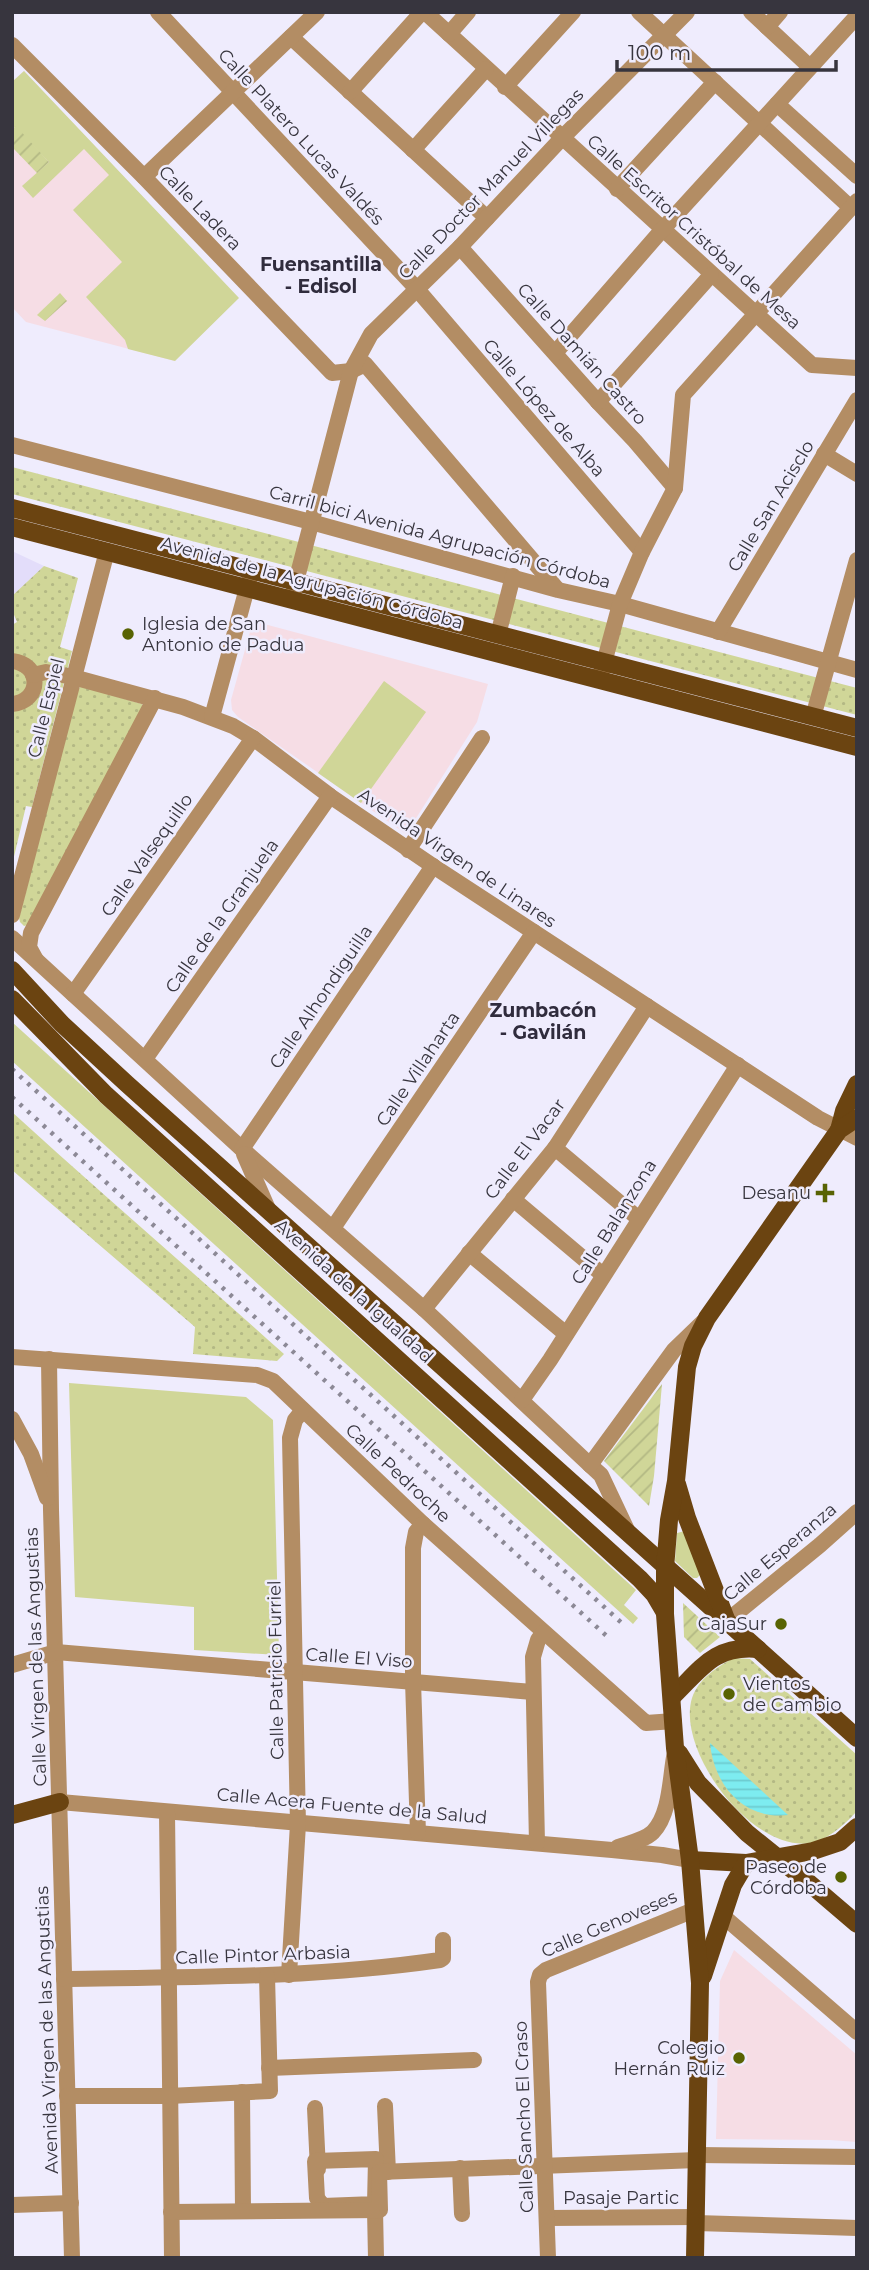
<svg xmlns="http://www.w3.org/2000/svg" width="869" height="2270" viewBox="0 0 869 2270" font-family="Montserrat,sans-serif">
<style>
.built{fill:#e3ddfa}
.education{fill:#f6dde5}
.grass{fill:#d0d698}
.park{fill:url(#park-dots)}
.garden{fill:url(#garden-furrows)}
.water{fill:url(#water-rules)}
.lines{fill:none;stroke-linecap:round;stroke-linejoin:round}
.minor{stroke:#b38d64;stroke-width:16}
.major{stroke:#6b4411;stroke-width:18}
.rail{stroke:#8c8996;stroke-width:4.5;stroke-dasharray:3.5 7;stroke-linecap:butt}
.poi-dot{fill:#586303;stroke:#efecfd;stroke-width:2.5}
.labels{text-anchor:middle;stroke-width:5;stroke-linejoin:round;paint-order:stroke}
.street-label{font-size:18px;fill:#37353e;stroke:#efecfd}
.poi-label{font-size:18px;fill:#37353e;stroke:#efecfd;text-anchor:end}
.neighbourhood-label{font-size:19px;font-weight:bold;fill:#302c3d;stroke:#efecfd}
</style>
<defs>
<pattern id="park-dots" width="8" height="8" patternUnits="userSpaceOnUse" patternTransform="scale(1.75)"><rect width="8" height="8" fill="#d0d698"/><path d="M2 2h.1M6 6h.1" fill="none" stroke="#b3b884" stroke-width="1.8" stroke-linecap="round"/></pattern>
<pattern id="garden-furrows" width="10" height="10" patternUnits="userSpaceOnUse" patternTransform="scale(1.75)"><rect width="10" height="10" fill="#d0d698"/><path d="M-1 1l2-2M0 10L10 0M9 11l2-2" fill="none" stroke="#b3b884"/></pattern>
<pattern id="water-rules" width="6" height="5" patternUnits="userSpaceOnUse" patternTransform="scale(1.75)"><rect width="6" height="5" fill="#7decf0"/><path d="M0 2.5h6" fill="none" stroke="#6dcbcf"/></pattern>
</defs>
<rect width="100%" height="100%" fill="#efecfd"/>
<!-- built -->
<polygon class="built" points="12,551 44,566 12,596"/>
<!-- education -->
<g class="education">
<polygon points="24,71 169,225 175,361 26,322 12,307 12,82"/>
<polygon points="253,621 488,684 477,722 406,834 238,717 232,710 231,700"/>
<polygon points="734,1950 857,2055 857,2142 830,2140 716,2139 720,1981"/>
</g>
<!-- grass -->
<g class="grass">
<polygon points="24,71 239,298 175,361 128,349 125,340 86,297 122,262 73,210 109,175 84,149 33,198 22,186 49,162 15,127 12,130 12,82"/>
<polygon points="384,681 426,712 361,803 318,773"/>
<polygon points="12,1022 636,1590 624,1605 638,1618 633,1624 12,1061"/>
<polygon points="69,1383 246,1397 273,1420 279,1655 194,1650 194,1607 75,1597"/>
<polygon points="685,1531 701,1574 697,1578 693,1578 675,1561 677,1533"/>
</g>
<!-- park -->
<g class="park">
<polygon points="12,467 857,688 857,715 12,494"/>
<polygon points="44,566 78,578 60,647 72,651 32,807 26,806 12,865 12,625 17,622 12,610 12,596"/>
<polygon points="81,686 142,704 143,708 28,925 24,926 20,922 19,918 77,691"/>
<path d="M12,1112C102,1194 194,1273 284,1354L277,1361L193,1354L195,1327L12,1170Z"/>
<path d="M734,1658L750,1659L857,1755V1811C847,1822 832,1836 818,1841C759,1862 675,1753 692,1698C698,1679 718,1666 734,1658Z"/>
</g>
<!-- garden -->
<g class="garden">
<polygon points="16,126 49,162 37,173 12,147 12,130"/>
<polygon points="60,293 67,301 45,321 37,315"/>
<polygon points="662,1384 654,1476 649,1506 604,1461"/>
<polygon points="683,1603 720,1637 700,1653 684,1637"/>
</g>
<!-- water -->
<path class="water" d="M710,1743L788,1815C743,1820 714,1785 710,1743Z"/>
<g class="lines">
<!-- minor -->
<g class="minor">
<polyline points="158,12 416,288 642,552"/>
<polyline points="425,12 812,365 857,368"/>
<polyline points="639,12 851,208"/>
<polyline points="751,12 810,67"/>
<polyline points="767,27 780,12"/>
<polyline points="449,34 468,12"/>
<polyline points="291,37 487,218"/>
<polyline points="12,45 144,177 332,373 351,371 365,364 557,589"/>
<polyline points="505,87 573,12"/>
<polyline points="350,92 422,12"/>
<polyline points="777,104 857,176"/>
<polyline points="413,150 486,69"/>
<polyline points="144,177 317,12"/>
<polyline points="617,189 715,82"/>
<polyline points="460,247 598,402 635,441 675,488"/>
<polyline points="555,353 662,230 857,16"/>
<polyline points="598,402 711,275"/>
<polyline points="12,445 311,522 558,590 620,604 857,670"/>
<polyline points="824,454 857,474"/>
<polyline points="293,593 351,371 371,334 460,247 562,138 687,12"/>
<polyline points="718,632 857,400"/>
<polyline points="498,635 513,576"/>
<path d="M12,661C42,664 42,701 12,704"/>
<polyline points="601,674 620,604 642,552 675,488 683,395 857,201"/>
<polyline points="33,675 46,672 73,677 183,707 233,726 253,738 330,796 433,866 818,1118 857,1138"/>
<polyline points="212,717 250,577"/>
<polyline points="813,717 857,560"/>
<polyline points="408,850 482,738"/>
<polyline points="12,915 107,551"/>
<polyline points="12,938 242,1149 424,1309 590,1465 601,1475 627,1530"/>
<polyline points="35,958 29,947 31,933 155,698"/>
<polyline points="73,994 253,738"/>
<polyline points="145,1059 330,796"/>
<polyline points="555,1148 639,1219"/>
<polyline points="242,1149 433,866"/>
<polyline points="244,1154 268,1209"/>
<polyline points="513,1199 603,1275"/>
<polyline points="333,1228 534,932"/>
<polyline points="469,1253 566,1334"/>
<polyline points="424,1309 555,1148 647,1006"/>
<polyline points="12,1357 257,1375 273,1381 423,1524 646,1723 674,1721"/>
<polyline points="49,1359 51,1510 72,2258"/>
<polyline points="522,1400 550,1360 738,1065"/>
<polyline points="12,1419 31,1454 47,1498"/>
<polyline points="590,1465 674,1350 703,1322"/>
<polyline points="727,1621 820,1545 857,1512"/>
<polyline points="12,1665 56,1652 533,1692"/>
<polyline points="60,1802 612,1850 662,1855 690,1860"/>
<polyline points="167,1812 172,2258"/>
<polyline points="418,1833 413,1681 413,1548 416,1532 423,1524"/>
<polyline points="537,1843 533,1657 538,1640 543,1633"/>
<path d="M618,1847C629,1843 645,1840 653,1832C670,1814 670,1780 674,1757"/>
<polyline points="723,1916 857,2032"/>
<polyline points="289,1975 298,1824 290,1438 295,1420 303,1410"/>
<path d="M64,1979C190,1977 316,1978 440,1960L443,1958V1940"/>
<polyline points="269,2068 474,2060"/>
<polyline points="242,2092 243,2211"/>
<polyline points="67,2096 169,2096 270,2091 267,1976"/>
<polyline points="385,2106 388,2172"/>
<polyline points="315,2108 318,2169"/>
<polyline points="697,2155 857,2157"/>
<polygon points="376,2159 375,2204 323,2206 317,2198 315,2161"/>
<polyline points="460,2168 462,2214"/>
<polyline points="12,2205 71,2203"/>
<polyline points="375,2210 376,2258"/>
<polyline points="171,2212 380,2210 379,2172 697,2160"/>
<polyline points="547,2218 696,2217"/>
<polyline points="696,2223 857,2228"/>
<polyline points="548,2258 538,1982 540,1975 546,1970 694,1910"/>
</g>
<!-- major -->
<g class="major">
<polyline points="12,508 857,728"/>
<polyline points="12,527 857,747"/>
<polyline points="12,970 62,1024 127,1084 857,1738"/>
<polyline points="12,999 106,1095 640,1579 654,1594 664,1611"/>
<polyline points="839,1130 844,1111 857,1084"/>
<polyline points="677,1484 687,1518 726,1619"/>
<path d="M673,1696C701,1669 714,1645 758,1649"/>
<polyline points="679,1753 698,1783 747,1833 809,1883 857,1924"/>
<polyline points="12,1815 60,1802"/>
<polyline points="690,1860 746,1863 813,1851 840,1842 857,1827"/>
<polyline points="703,1976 733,1885 746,1863"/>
<polyline points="695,2258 700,1983 690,1860 675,1748 665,1614 665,1568 669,1520 676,1481 687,1367 693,1346 707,1318 839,1130 857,1118"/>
</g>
<!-- rail -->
<g class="rail">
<polyline points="12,1069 624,1625"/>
<polyline points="12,1097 610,1639"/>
</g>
</g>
<!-- markers -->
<g class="poi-dot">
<circle cx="128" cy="634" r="7"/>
<path d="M821.5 1182.5h7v7h7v7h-7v7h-7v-7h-7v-7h7z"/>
<circle cx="781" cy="1624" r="7"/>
<circle cx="729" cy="1694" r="7"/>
<circle cx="841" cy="1877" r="7"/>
<circle cx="739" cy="2058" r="7"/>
</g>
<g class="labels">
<!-- street labels -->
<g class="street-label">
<text transform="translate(301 137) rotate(47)" y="6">Calle Platero Lucas Valdés</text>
<text transform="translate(491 184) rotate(-46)" y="6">Calle Doctor Manuel Villegas</text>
<text transform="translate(200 208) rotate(46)" y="6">Calle Ladera</text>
<text transform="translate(694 232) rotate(42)" y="6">Calle Escritor Cristóbal de Mesa</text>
<text transform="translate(582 354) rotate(48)" y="6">Calle Damián Castro</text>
<text transform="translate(544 408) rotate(49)" y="6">Calle López de Alba</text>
<text transform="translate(771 506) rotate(-59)" y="6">Calle San Acisclo</text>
<text transform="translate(440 537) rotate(15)" y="6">Carril bici Avenida Agrupación Córdoba</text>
<text transform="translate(312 583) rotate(15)" y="6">Avenida de la Agrupación Córdoba</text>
<text transform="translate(46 708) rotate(-76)" y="6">Calle Espiel</text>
<text transform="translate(147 855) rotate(-55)" y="6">Calle Valsequillo</text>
<text transform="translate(457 858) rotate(34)" y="6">Avenida Virgen de Linares</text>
<text transform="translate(222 916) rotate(-55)" y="6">Calle de la Granjuela</text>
<text transform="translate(321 997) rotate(-56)" y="6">Calle Alhondiguilla</text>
<text transform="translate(418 1069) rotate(-56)" y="6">Calle Villaharta</text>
<text transform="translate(525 1149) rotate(-53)" y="6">Calle El Vacar</text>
<text transform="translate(614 1222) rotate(-58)" y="6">Calle Balanzona</text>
<text transform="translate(354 1291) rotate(42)" y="6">Avenida de la Igualdad</text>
<text transform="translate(398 1473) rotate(43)" y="6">Calle Pedroche</text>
<text transform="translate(780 1552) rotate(-40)" y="6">Calle Esperanza</text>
<text transform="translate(36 1657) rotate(-92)" y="6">Calle Virgen de las Angustias</text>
<text transform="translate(359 1658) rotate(4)" y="6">Calle El Viso</text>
<text transform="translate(276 1670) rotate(-91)" y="6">Calle Patricio Furriel</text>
<text transform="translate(352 1806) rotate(5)" y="6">Calle Acera Fuente de la Salud</text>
<text transform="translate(609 1924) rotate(-23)" y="6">Calle Genoveses</text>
<text transform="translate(263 1955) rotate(-2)" y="6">Calle Pintor Arbasia</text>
<text transform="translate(47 2030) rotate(-92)" y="6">Avenida Virgen de las Angustias</text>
<text transform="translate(524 2117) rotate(-92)" y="6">Calle Sancho El Craso</text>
<text x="621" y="2204">Pasaje Partic</text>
</g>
<!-- poi labels -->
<g class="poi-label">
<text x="142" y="630" text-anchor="start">Iglesia de San<tspan x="142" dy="21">Antonio de Padua</tspan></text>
<text x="811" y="1199">Desanu</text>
<text x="767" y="1630">CajaSur</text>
<text x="743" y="1690" text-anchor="start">Vientos<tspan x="743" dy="21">de Cambio</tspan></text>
<text x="827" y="1873">Paseo de<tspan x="827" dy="21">Córdoba</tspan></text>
<text x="725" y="2054">Colegio<tspan x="725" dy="21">Hernán Ruiz</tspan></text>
</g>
<!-- neighbourhood labels -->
<g class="neighbourhood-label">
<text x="321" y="271">Fuensantilla<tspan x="321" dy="22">- Edisol</tspan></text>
<text x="543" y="1017">Zumbacón<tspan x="543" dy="22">- Gavilán</tspan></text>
</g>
</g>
<!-- border -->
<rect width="869" height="2270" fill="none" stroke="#37353e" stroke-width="28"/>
<!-- scale -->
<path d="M617 60v10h219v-10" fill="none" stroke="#37353e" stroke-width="3.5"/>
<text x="628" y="60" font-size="21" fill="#37353e" stroke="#efecfd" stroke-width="5" paint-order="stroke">100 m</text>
</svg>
